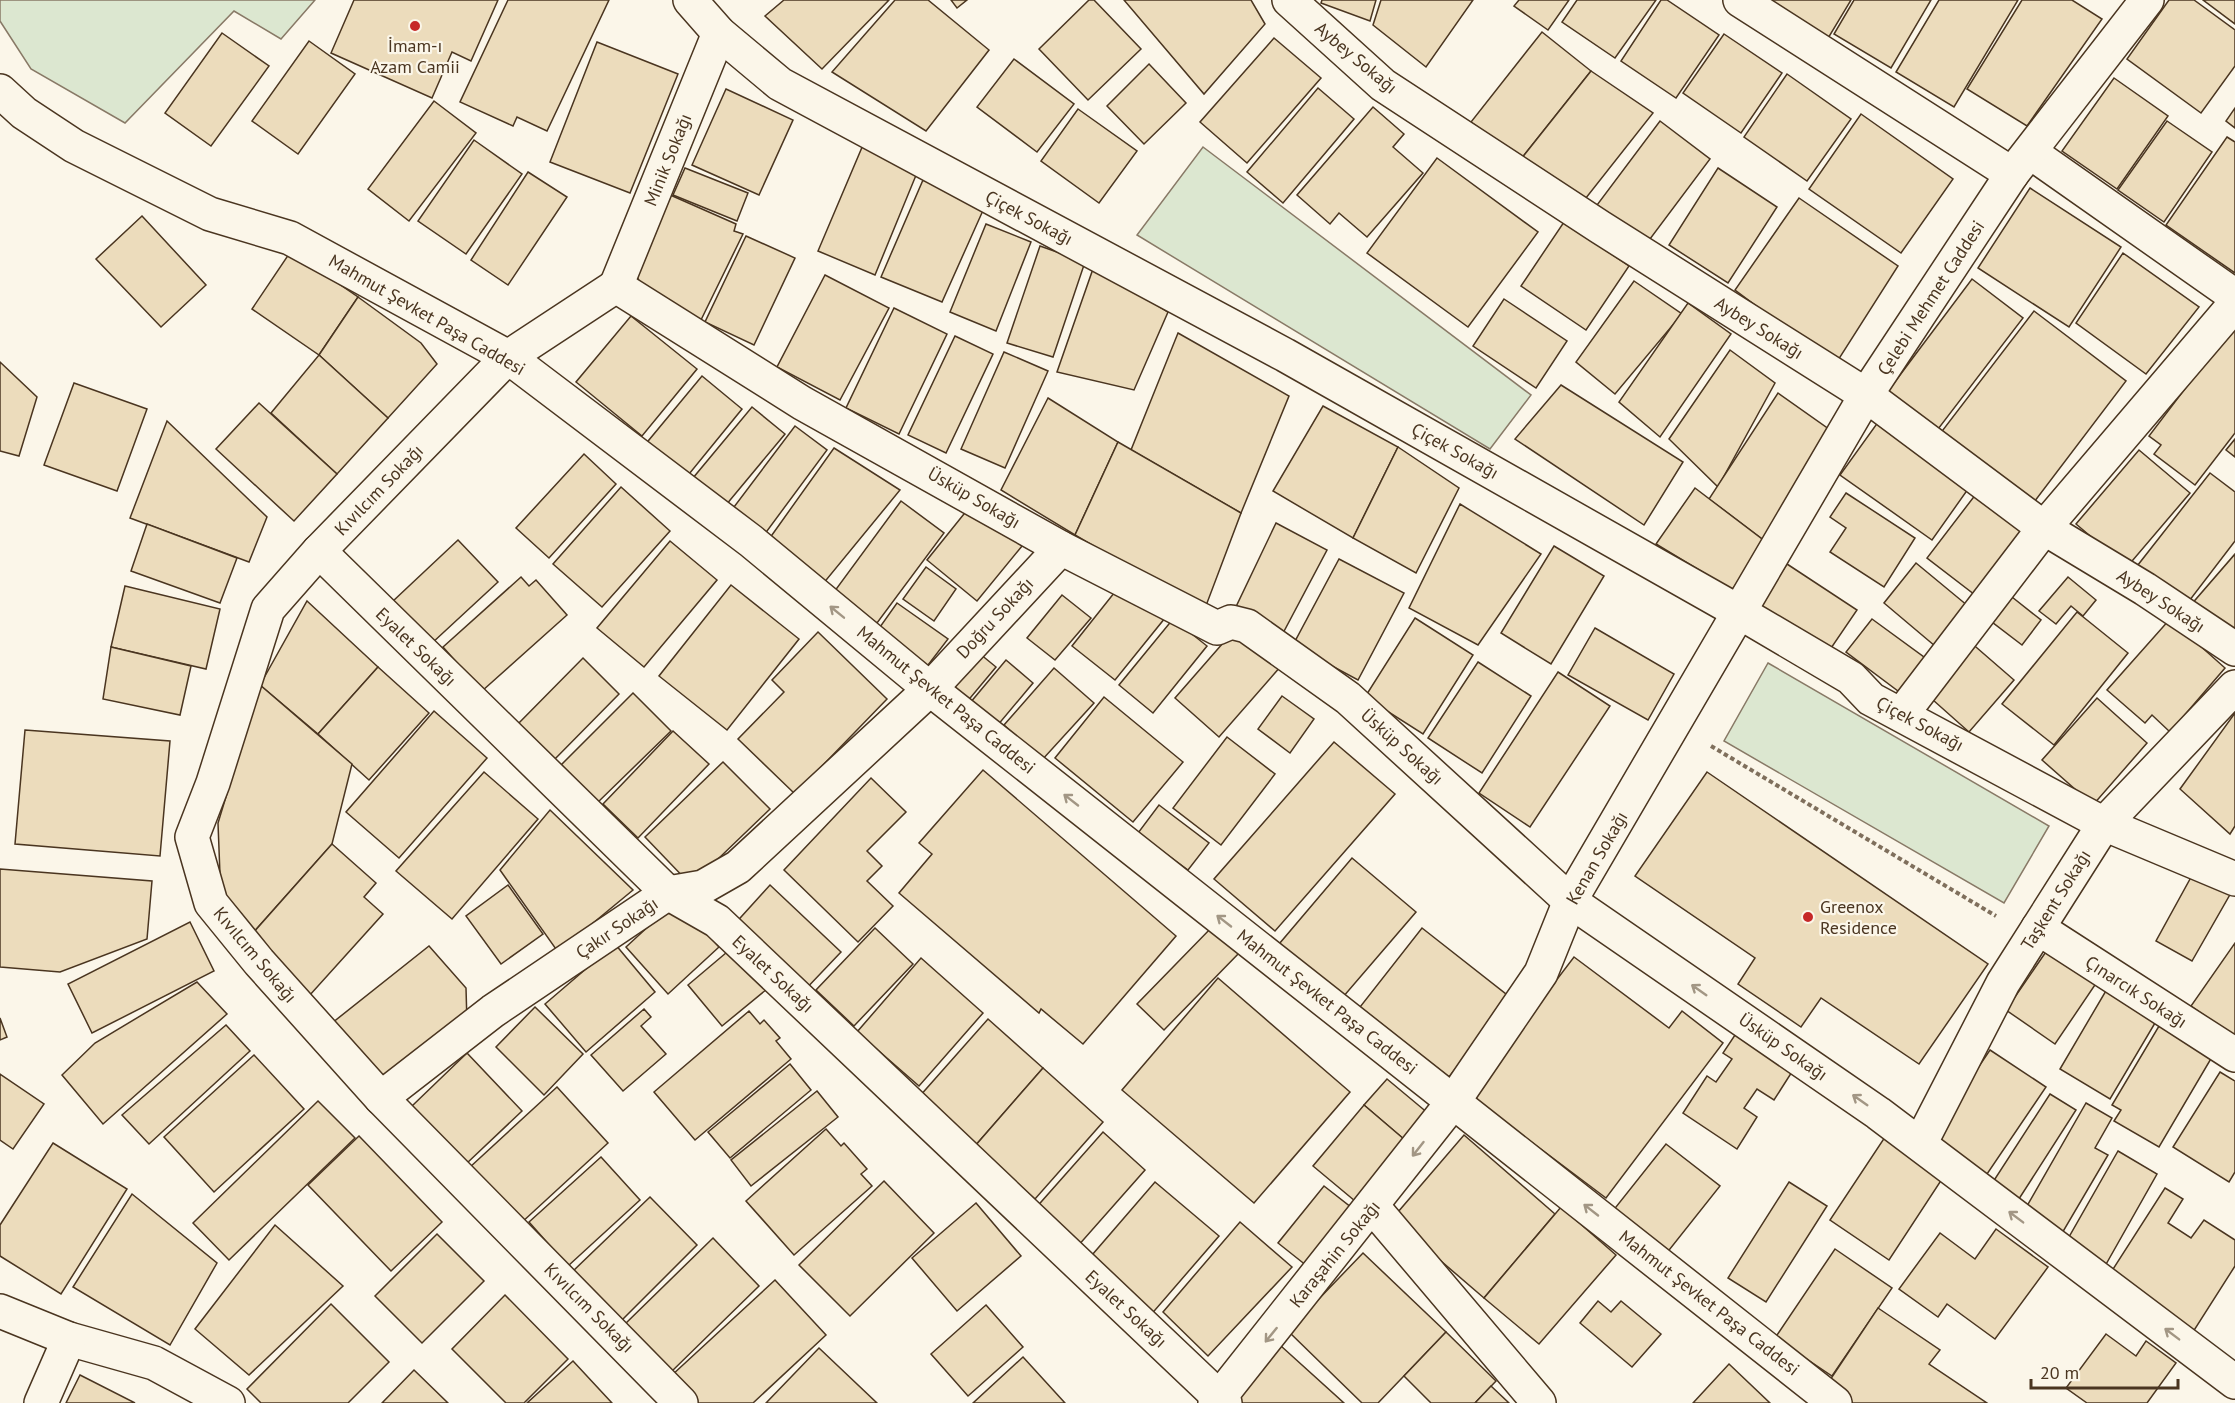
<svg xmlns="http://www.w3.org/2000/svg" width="2235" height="1403" viewBox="0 0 2235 1403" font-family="'PT Sans',sans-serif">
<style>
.green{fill:#dce7d0;stroke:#887966;stroke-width:1.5}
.building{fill:#ecdcbc;stroke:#4a3520;stroke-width:1.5}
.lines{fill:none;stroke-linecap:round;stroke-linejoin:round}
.street-casing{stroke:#4a3520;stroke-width:36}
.secondary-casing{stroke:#4a3520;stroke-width:36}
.path{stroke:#7f6f5c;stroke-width:4;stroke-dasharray:4.5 3;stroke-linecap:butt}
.street{stroke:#fbf6e9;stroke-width:33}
.secondary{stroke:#fbf6e9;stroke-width:33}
.oneway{stroke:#a29684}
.poi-dot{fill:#c62828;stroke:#fbf6e9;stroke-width:2}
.labels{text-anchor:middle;stroke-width:4.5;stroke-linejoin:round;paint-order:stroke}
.poi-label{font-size:18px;fill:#4a3520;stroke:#fbf6e9}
.street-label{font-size:18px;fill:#4a3520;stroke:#fbf6e9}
</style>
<rect width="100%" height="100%" fill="#fbf6e9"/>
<!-- green -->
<g class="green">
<polygon points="0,0 315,0 281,39 234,11 125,123 31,69 0,21"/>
<polygon points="1203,147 1531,395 1490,449 1137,235"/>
<polygon points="1768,663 2049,826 2004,903 1724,741"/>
</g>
<!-- building -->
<g class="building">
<polygon points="354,0 498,0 471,61 452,52 432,98 331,53"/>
<polygon points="508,0 609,0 547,131 517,117 513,126 460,102"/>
<polygon points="784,0 889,0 822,69 765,16"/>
<polygon points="895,0 928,0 989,50 926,131 832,72"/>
<polygon points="951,0 967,0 957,8"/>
<polygon points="1089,0 1094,0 1141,49 1088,100 1039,49"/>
<polygon points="1124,0 1251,0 1265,24 1204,94"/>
<polygon points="1322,0 1376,0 1370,21 1321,3"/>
<polygon points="1381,0 1473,0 1426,67 1373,25"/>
<polygon points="1519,0 1569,0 1548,30 1514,6"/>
<polygon points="1577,0 1656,0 1615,58 1562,22"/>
<polygon points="1661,0 1667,0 1719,35 1676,98 1621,61"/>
<polygon points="1764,0 1851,0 1827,40"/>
<polygon points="1854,0 1931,0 1891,68 1834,34"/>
<polygon points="1939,0 2018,0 1954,107 1896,72"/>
<polygon points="2022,0 2072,0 2102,19 2027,126 1967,89"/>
<polygon points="2169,0 2194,0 2235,30 2235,66 2201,113 2127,59"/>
<polygon points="2203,0 2235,0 2235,24"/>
<polygon points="1542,32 1591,71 1521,159 1471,122"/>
<polygon points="222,33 269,66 211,146 165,113"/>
<polygon points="1724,34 1782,73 1741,133 1683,93"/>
<polygon points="1274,38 1321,78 1247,163 1200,122"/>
<polygon points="309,41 355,74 298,154 252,121"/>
<polygon points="597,42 678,74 630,193 550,162"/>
<polygon points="1014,59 1074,104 1037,152 977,107"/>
<polygon points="1149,64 1186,103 1144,144 1107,106"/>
<polygon points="1591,71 1653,113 1582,203 1521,159"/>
<polygon points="1787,74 1851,119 1807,181 1744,137"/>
<polygon points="2114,78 2168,116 2117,189 2062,151"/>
<polygon points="1318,88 1354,119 1283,203 1247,172"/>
<polygon points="726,89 793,120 759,195 692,165"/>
<polygon points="434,101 476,133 409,221 368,189"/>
<polygon points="1373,107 1404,134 1393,147 1423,173 1367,237 1339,213 1330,224 1297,195"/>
<polygon points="2235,108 2235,128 2226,121"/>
<polygon points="1078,109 1137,151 1099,203 1041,161"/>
<polygon points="1861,114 1953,179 1901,253 1809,189"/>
<polygon points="1660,121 1710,159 1647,243 1597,205"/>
<polygon points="2167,121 2212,152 2164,222 2118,190"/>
<polygon points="2227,137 2235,142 2235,273 2166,225"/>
<polygon points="474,140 522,174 466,254 418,221"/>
<polygon points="863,145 919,168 875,275 818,251"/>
<polygon points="1437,158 1538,232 1468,327 1367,253"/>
<polygon points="685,168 748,193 737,221 673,195"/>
<polygon points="1718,168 1777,207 1728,283 1669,245"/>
<polygon points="528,172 567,197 508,285 471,260"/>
<polygon points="923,180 985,206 942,302 881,277"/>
<polygon points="2030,188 2121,247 2069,327 1978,268"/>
<polygon points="668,194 736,224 734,231 743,234 699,324 646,296 634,270"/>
<polygon points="1799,198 1898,266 1835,365 1735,290"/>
<polygon points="142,216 206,285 161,327 96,259"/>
<polygon points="1564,222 1629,266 1586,330 1521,286"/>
<polygon points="986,224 1031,242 996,331 950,312"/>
<polygon points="746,236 795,258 754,345 705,322"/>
<polygon points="1040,246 1085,262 1053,357 1007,343"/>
<polygon points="291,251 358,297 319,355 252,309"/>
<polygon points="2123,253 2199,307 2146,374 2076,323"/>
<polygon points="1094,266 1168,312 1134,390 1057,372"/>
<polygon points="825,275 889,308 840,400 777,367"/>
<polygon points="1972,279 2023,318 1932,437 1885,395"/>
<polygon points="1634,281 1682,314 1615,394 1576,362"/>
<polygon points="358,297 421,343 437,364 388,418 319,355"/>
<polygon points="1504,299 1567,341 1536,388 1473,346"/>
<polygon points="1688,303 1731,334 1660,437 1619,402"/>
<polygon points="894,308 947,334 899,434 846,408"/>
<polygon points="2034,311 2126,381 2028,510 1936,439"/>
<polygon points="631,316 697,369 642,436 576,382"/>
<polygon points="2235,323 2235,433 2195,485 2154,454 2161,445 2149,436"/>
<polygon points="1178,333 1289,396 1241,513 1131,450"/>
<polygon points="955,336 993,354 946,453 908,435"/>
<polygon points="1730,350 1775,383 1718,487 1669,439"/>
<polygon points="1004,352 1048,371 1005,468 961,449"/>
<polygon points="319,355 388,418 337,474 271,413"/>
<polygon points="0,362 37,397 19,456 0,451"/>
<polygon points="702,376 742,409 685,479 644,446"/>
<polygon points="74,383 147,409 117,491 44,465"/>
<polygon points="1561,385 1683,462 1644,525 1515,439"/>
<polygon points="1778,393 1833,432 1766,542 1709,499"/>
<polygon points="1048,398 1118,442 1075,535 1001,490"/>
<polygon points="259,403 337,474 294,521 216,449"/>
<polygon points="1323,406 1398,447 1353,538 1273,491"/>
<polygon points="752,407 785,434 721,511 688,484"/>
<polygon points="1881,418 1973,482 1932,540 1840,475"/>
<polygon points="167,421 267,517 249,562 130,518"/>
<polygon points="795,426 827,450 761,539 728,515"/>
<polygon points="2235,439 2235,457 2226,450"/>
<polygon points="1118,442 1241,513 1204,611 1075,535"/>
<polygon points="1398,447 1459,488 1416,573 1353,538"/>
<polygon points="834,448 900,490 818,590 767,542"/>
<polygon points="2139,450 2190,493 2127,567 2076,524"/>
<polygon points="584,454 616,484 549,558 516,528"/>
<polygon points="2210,473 2235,492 2235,541 2183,609 2134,570"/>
<polygon points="621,487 670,531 602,607 553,564"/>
<polygon points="1695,488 1766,542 1732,590 1656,544"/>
<polygon points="1846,493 1915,538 1884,587 1830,552 1846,528 1830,517"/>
<polygon points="1976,494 2028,534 1979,598 1927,558"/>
<polygon points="901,501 944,533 877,623 834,592"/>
<polygon points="972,504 1022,546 977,601 927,560"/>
<polygon points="1460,504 1541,554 1478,645 1409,608"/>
<polygon points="1276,523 1327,550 1282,635 1234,611"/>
<polygon points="147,524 237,558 220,603 131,571"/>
<polygon points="458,540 498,582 431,644 392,602"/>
<polygon points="670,541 717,580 644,667 597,628"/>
<polygon points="1554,546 1604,576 1551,664 1501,633"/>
<polygon points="2235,554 2235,644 2190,606"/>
<polygon points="1339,559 1404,593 1358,680 1293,645"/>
<polygon points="1916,563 1968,606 1935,646 1884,603"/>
<polygon points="1787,564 1857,610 1825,657 1756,611"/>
<polygon points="926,567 956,589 934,621 903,599"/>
<polygon points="521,577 529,586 536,580 567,615 482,691 443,647"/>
<polygon points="2068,577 2096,600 2083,616 2071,606 2056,624 2039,611"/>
<polygon points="1122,583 1165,618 1115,680 1072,646"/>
<polygon points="731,585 799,639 727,730 659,676"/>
<polygon points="125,586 220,609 206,669 111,647"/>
<polygon points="1062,595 1091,618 1055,660 1027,638"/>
<polygon points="2012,597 2041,620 2022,645 1992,622"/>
<polygon points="307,601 378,667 318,734 260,685"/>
<polygon points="897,603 948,639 925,669 875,634"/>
<polygon points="2077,612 2128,653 2054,745 2002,704"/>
<polygon points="1415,618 1473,655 1423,734 1365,697"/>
<polygon points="1173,619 1207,646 1153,713 1119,685"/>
<polygon points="1872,619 1928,660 1902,694 1846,652"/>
<polygon points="2170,619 2225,668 2170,732 2152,715 2145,723 2107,690"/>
<polygon points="1237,627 1281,666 1219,737 1175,698"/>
<polygon points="1595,628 1674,674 1648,720 1568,675"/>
<polygon points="818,632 887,699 795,794 738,739 784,692 772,680"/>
<polygon points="1969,641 2014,680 1969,732 1924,692"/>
<polygon points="111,647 191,666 180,715 103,699"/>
<polygon points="974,649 996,667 966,703 945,686"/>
<polygon points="583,658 619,694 550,764 514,728"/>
<polygon points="1006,660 1033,683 997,726 970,703"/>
<polygon points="1478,662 1531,696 1482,773 1428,738"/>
<polygon points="378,667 429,713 369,780 318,734"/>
<polygon points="1054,668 1094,703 1042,760 1004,725"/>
<polygon points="1558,672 1610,706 1530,827 1479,793"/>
<polygon points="260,685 352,764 332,844 251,935 221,901 218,823"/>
<polygon points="633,693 671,731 595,805 559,767"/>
<polygon points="1282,696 1314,719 1290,753 1258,729"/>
<polygon points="1104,697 1183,762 1133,822 1055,758"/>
<polygon points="2097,698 2147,743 2093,805 2042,760"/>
<polygon points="434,711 487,758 399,858 346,812"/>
<polygon points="2235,713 2235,826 2230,834 2180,789"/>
<polygon points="25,730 170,741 160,856 15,844"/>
<polygon points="673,731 709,764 638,838 603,804"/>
<polygon points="1227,737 1275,774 1221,845 1173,808"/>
<polygon points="1334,742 1395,794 1275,931 1214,879"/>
<polygon points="723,762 770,809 691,885 645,837"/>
<polygon points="983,770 1176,936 1083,1044 1041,1009 1039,1013 899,893 932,854 919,843"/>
<polygon points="484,772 538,819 452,919 396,871"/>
<polygon points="1707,772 1988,964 1919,1064 1821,998 1801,1027 1738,984 1755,958 1635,876"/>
<polygon points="871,778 906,812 867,851 882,866 867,881 893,906 858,942 784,870"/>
<polygon points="1159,805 1209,843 1188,870 1138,833"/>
<polygon points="550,810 633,890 558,952 500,870"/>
<polygon points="332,844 376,883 364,897 383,914 309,996 246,941"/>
<polygon points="1352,858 1416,912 1337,1004 1274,950"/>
<polygon points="0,869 152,881 147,939 60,972 0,967"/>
<polygon points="2195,870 2232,891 2192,961 2156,941"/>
<polygon points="508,885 543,934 501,964 466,916"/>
<polygon points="770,885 841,952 802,993 732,927"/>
<polygon points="677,900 719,947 668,994 626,947"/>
<polygon points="190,922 214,971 92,1033 68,984"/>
<polygon points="1213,926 1240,952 1164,1030 1137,1004"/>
<polygon points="875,928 913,964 854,1026 816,990"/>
<polygon points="1422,928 1511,998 1449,1077 1360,1007"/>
<polygon points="2052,943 2101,976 2055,1044 2006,1010"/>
<polygon points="2235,943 2235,1034 2233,1036 2191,1006"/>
<polygon points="615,944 655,992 586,1052 545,1004"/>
<polygon points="429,946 466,988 467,1023 382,1084 327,1027"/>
<polygon points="733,947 767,989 722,1026 688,985"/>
<polygon points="1574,957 1669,1028 1682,1011 1723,1043 1606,1198 1469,1095"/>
<polygon points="921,958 983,1013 919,1086 857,1032"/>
<polygon points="1218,978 1350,1092 1254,1203 1122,1090"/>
<polygon points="197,982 227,1014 103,1124 62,1075 95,1043"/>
<polygon points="2107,989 2158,1018 2110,1099 2060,1069"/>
<polygon points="535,1007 583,1054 544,1095 496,1047"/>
<polygon points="644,1009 651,1017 641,1026 666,1054 623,1091 591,1055"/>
<polygon points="749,1011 760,1024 764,1020 780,1038 776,1041 791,1059 695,1140 654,1092"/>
<polygon points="0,1018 7,1037 0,1040"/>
<polygon points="988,1019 1043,1068 975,1146 919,1097"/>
<polygon points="226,1025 250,1051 149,1144 122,1115"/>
<polygon points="1741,1026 1797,1064 1774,1100 1757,1089 1744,1108 1757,1117 1737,1149 1683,1113 1707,1076 1716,1082 1732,1059 1723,1053"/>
<polygon points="2159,1026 2212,1057 2159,1147 2114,1121 2121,1110 2112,1105"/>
<polygon points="1990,1050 2046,1087 1985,1177 1929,1140"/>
<polygon points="467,1053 522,1111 466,1164 412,1106"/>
<polygon points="254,1055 304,1109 214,1192 164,1137"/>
<polygon points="790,1064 811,1090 730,1158 708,1132"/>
<polygon points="1043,1068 1103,1122 1035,1199 975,1146"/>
<polygon points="2220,1072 2235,1081 2235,1172 2229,1182 2173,1147"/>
<polygon points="0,1074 44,1104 13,1149 0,1140"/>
<polygon points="1387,1079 1435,1119 1412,1146 1364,1105"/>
<polygon points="557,1087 608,1143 520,1224 469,1168"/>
<polygon points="817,1091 838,1117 751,1186 731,1160"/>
<polygon points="2050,1094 2076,1110 2017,1202 1991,1185"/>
<polygon points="318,1101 355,1138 229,1260 193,1223"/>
<polygon points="2086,1103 2112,1118 2095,1148 2108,1155 2061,1235 2023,1213"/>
<polygon points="1364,1105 1412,1146 1361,1206 1313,1166"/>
<polygon points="826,1129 841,1146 844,1143 867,1169 861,1174 872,1186 794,1255 746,1201"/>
<polygon points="1103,1132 1145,1170 1077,1247 1034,1210"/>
<polygon points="1464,1135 1555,1214 1484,1298 1392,1219"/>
<polygon points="359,1136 442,1222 391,1271 308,1185"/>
<polygon points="1885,1137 1944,1176 1889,1260 1830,1220"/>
<polygon points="53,1143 127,1189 61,1294 0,1256 0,1225"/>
<polygon points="1666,1144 1720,1186 1662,1259 1608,1217"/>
<polygon points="2118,1151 2157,1174 2105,1266 2065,1244"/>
<polygon points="601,1157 640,1200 568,1266 529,1222"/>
<polygon points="884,1181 934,1233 850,1316 799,1265"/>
<polygon points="1155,1182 1219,1236 1149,1317 1086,1262"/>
<polygon points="1789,1182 1827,1206 1766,1302 1728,1278"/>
<polygon points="1324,1186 1352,1208 1307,1266 1278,1243"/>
<polygon points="2165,1188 2183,1199 2168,1223 2191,1238 2204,1220 2235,1240 2235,1266 2193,1332 2108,1277"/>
<polygon points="132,1194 217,1263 170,1345 73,1287"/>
<polygon points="650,1197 697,1245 621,1321 572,1272"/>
<polygon points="976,1203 1021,1256 957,1311 912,1258"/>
<polygon points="1561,1207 1616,1255 1539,1344 1484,1298"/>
<polygon points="1240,1222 1292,1267 1208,1356 1163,1312"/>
<polygon points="275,1225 343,1286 249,1375 195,1329"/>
<polygon points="1996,1229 2048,1267 1995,1339 1947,1304 1938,1317 1899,1289 1940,1233 1975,1259"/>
<polygon points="437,1234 484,1281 422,1343 375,1296"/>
<polygon points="713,1238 759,1286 669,1374 623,1326"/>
<polygon points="1835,1249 1892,1288 1832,1376 1775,1338"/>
<polygon points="1363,1253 1446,1332 1378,1403 1362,1403 1288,1331"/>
<polygon points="775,1280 826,1335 753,1403 696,1403 671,1376"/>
<polygon points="505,1295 568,1359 524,1403 506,1403 452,1349"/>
<polygon points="1598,1301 1611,1312 1621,1301 1661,1334 1632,1367 1580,1323"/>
<polygon points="331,1304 389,1362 348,1403 261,1403 247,1389"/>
<polygon points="986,1305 1023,1347 968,1396 931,1354"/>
<polygon points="1878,1308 1940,1350 1929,1364 1987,1403 1845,1403 1824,1389"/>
<polygon points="1446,1332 1496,1381 1475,1403 1431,1403 1404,1376"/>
<polygon points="2106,1334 2136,1356 2146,1341 2176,1363 2147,1403 2087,1403 2066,1388"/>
<polygon points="1281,1346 1344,1403 1235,1403 1232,1400"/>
<polygon points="819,1348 877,1403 766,1403"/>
<polygon points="1023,1357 1065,1403 973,1403"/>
<polygon points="573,1361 612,1403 527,1403"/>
<polygon points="1729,1364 1770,1403 1693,1403"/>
<polygon points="414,1370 448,1403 382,1403"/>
<polygon points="80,1375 135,1403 66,1403"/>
<polygon points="1491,1386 1509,1403 1475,1403"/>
</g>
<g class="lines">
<!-- street casing -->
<g class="street-casing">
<g id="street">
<polyline points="690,0 719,33 780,84 1285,355 1739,612 1851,678 1871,699 2104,824 2235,879"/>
<polyline points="1289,0 1383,85 1600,227 1866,395 2044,528 2145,589 2235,649"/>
<polyline points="1740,0 2012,174"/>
<polyline points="2030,152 2235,296"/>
<polyline points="616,286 719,33"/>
<polyline points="319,551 668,893 717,921 1225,1403"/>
<polyline points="1902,714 2044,528 2235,304"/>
<polyline points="2038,928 2235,1055"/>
<polyline points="381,1098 493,1011 668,893 703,887 738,867 930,689 1061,548"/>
<polyline points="1920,1144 2003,983 2104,824 2235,687"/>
<polyline points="1373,1207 1539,1403"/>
<polyline points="0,1311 69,1339 154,1363 228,1403"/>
<polyline points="41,1403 69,1339"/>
<polyline points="681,1403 381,1098 259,962 211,903 192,837 213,783 268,609 319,551 508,357 616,286 802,403 1061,548 1217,628 1231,622 1247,626 1348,698 1570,901 1878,1113 2235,1382"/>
</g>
</g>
<!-- secondary casing -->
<g class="secondary-casing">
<g id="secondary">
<polyline points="0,91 24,113 74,146 210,214 290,238 508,357 751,541 930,689 1835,1403"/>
<polyline points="1215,1403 1453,1102 1541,973 1570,901 1866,395 2012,174 2147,0"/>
</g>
</g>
<!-- path -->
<polyline class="path" points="1711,746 1996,916"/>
<!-- street -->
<use href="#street" class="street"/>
<!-- secondary -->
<use href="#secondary" class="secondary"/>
</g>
<!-- one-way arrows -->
<defs><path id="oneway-shaft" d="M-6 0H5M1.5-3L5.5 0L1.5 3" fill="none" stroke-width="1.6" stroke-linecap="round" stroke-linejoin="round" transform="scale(1.5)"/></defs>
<g class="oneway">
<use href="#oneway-shaft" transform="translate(837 612) rotate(-141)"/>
<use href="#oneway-shaft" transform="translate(1071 800) rotate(-142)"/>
<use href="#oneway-shaft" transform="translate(1224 921) rotate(-142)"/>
<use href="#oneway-shaft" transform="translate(1699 990) rotate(-145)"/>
<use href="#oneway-shaft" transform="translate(1860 1100) rotate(-145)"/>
<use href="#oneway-shaft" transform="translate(1418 1149) rotate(128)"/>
<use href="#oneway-shaft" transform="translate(1591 1210) rotate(-142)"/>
<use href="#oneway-shaft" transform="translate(2016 1217) rotate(-143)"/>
<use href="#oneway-shaft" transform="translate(2172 1334) rotate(-143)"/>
<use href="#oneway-shaft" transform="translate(1271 1335) rotate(129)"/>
</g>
<!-- markers -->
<g class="poi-dot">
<circle cx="415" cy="26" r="6"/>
<circle cx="1808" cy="917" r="6"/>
</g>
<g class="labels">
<!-- poi labels -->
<g class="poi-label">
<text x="415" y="52">İmam-ı<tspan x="415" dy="21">Azam Camii</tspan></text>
<text x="1820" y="913" text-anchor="start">Greenox<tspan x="1820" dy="21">Residence</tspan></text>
</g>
<!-- street labels -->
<g class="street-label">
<text transform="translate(1356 58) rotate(40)" y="6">Aybey Sokağı</text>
<text transform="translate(668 160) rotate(-68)" y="6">Minik Sokağı</text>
<text transform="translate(1029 218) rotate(28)" y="6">Çiçek Sokağı</text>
<text transform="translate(1931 298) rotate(-57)" y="6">Çelebi Mehmet Caddesi</text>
<text transform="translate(427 315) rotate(30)" y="6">Mahmut Şevket Paşa Caddesi</text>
<text transform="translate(1759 328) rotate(32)" y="6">Aybey Sokağı</text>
<text transform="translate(1455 451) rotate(29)" y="6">Çiçek Sokağı</text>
<text transform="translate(379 490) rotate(-46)" y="6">Kıvılcım Sokağı</text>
<text transform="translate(974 498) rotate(30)" y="6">Üsküp Sokağı</text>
<text transform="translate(2161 601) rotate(33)" y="6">Aybey Sokağı</text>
<text transform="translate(995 618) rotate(-47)" y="6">Doğru Sokağı</text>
<text transform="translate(416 647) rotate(44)" y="6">Eyalet Sokağı</text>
<text transform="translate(946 700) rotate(39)" y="6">Mahmut Şevket Paşa Caddesi</text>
<text transform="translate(1920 724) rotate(28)" y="6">Çiçek Sokağı</text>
<text transform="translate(1402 747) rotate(42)" y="6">Üsküp Sokağı</text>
<text transform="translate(1597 858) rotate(-60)" y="6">Kenan Sokağı</text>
<text transform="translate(2056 900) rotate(-58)" y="6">Taşkent Sokağı</text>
<text transform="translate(617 928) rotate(-34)" y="6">Çakır Sokağı</text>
<text transform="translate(255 955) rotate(50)" y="6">Kıvılcım Sokağı</text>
<text transform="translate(773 974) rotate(43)" y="6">Eyalet Sokağı</text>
<text transform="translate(2136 992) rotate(33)" y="6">Çınarcık Sokağı</text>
<text transform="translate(1327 1002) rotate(38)" y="6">Mahmut Şevket Paşa Caddesi</text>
<text transform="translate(1783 1047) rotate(35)" y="6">Üsküp Sokağı</text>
<text transform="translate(1335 1254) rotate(-51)" y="6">Karaşahin Sokağı</text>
<text transform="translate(1709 1303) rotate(38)" y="6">Mahmut Şevket Paşa Caddesi</text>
<text transform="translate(589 1308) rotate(45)" y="6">Kıvılcım Sokağı</text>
<text transform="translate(1126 1309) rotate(43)" y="6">Eyalet Sokağı</text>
</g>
</g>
<!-- scale -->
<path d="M2031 1379v9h147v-9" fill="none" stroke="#4a3520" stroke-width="3"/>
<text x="2040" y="1379" font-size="18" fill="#4a3520" stroke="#fbf6e9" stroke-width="4.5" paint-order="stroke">20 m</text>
</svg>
